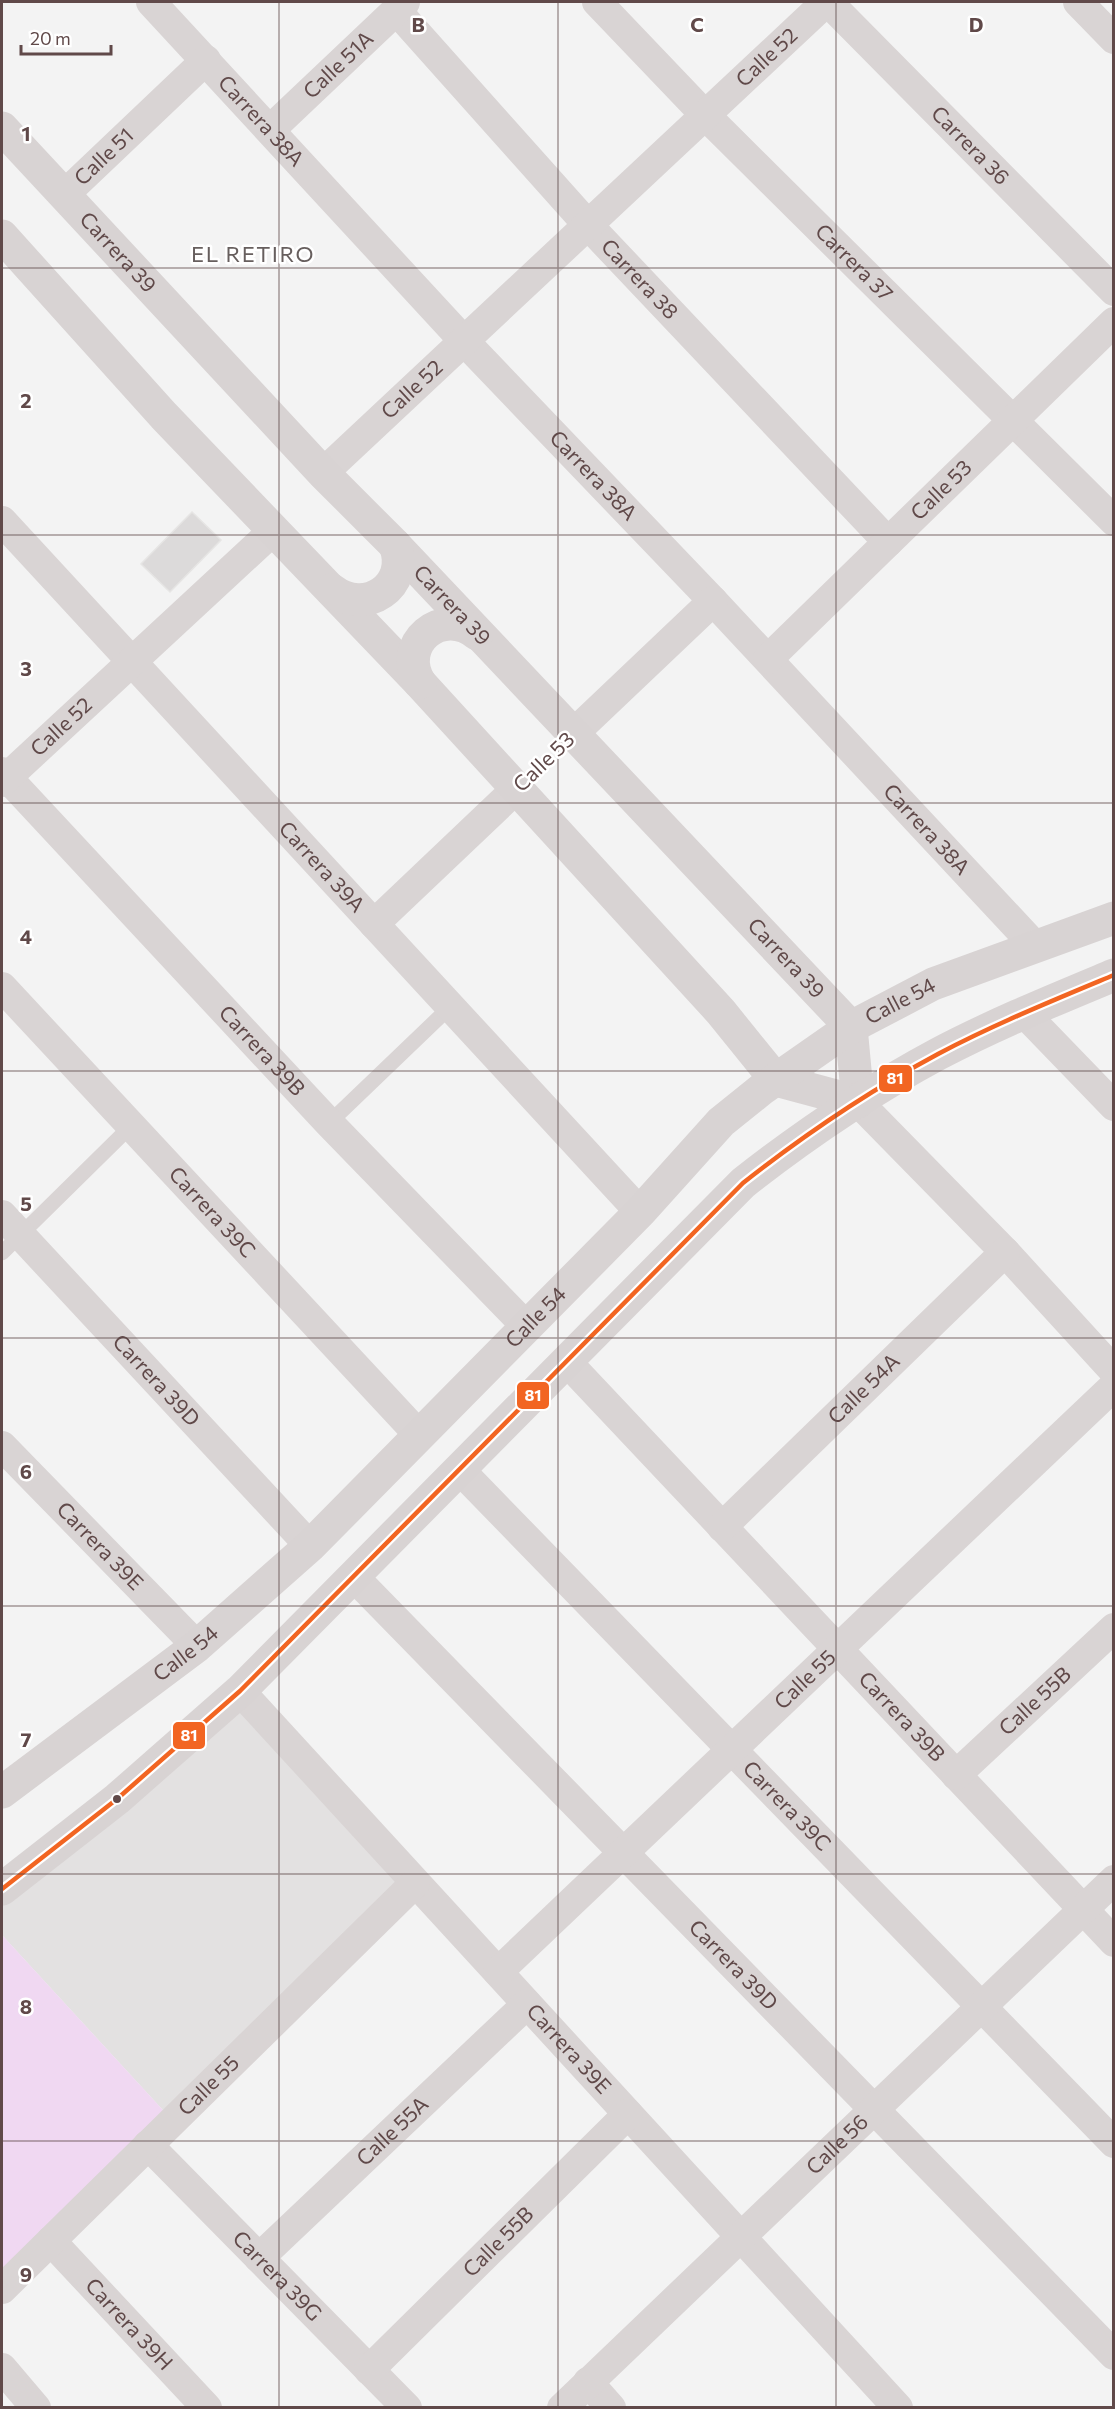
<svg xmlns="http://www.w3.org/2000/svg" width="1115" height="2409" viewBox="0 0 1115 2409" font-family="Commissioner,sans-serif">
<style>
.education{fill:#e3e1e1}
.green{fill:#f0d8f2}
.building{fill:#dcdada;stroke:#e6e5e4;stroke-width:1.5}
.lines{fill:none;stroke-linecap:round;stroke-linejoin:round}
.path{stroke:#cec0ca;stroke-width:4;stroke-dasharray:4.5 3;stroke-linecap:butt}
.service{stroke:#d9d4d4;stroke-width:15}
.minor{stroke:#d9d4d4;stroke-width:30}
.secondary{stroke:#d8d3d3;stroke-width:33}
.bus-1-casing{stroke:#fff;stroke-width:9}
.bus-1{stroke:#f26522;stroke-width:4.5}
.grid{fill:none;stroke:#604949;stroke-width:1.5;stroke-opacity:0.55}
.bus-dot{fill:#604949;stroke:#fff;stroke-width:2}
.labels{text-anchor:middle;stroke-width:5;stroke-linejoin:round;paint-order:stroke}
.street-label{font-size:21px;fill:#604949;stroke:#fff}
.neighbourhood-label{font-size:22px;letter-spacing:1.5px;fill:#675f5e;stroke:#fff}
.grid-label{font-size:20px;text-anchor:middle;font-weight:bold;fill:#604949;stroke:#fff;stroke-width:5;stroke-linejoin:round;paint-order:stroke}
.line-badge{stroke:#fff;stroke-width:2}
.badge-label{font-size:16px;text-anchor:middle;font-weight:bold;fill:#fff}
</style>
<rect width="100%" height="100%" fill="#f3f3f3"/>
<!-- education -->
<polygon class="education" points="240,1691 415,1883 173,2121 2,1935 2,1889"/>
<!-- green -->
<polygon class="green" points="2,1935 173,2121 2,2289"/>
<!-- building -->
<polygon class="building" points="192,512 221,540 170,592 141,564"/>
<g class="lines">
<!-- path -->
<polyline class="path" points="538,768 552,754"/>
<!-- service -->
<g class="service">
<polyline points="329,1123 450,1007"/>
<polyline points="2,1253 131,1126"/>
</g>
<!-- minor -->
<g class="minor">
<path id="s1" d="M151,2L464,341L713,601L1036,947"/>
<path id="s2" d="M597,2L705,115L1114,521"/>
<path id="s3" d="M828,2L1114,291"/>
<polyline points="1078,2 1114,39"/>
<path id="s4" d="M396,10L588,225L888,542"/>
<path id="s5" d="M271,129L405,2"/>
<path id="s6" d="M65,194L206,60"/>
<path id="s7" d="M323,473L826,2"/>
<path id="s8" d="M2,521L640,1212"/>
<path id="s9" d="M768,659L1114,322"/>
<polyline points="574,733 713,601"/>
<path id="s10" d="M2,772L329,1123L527,1327"/>
<path id="s11" d="M2,782L274,530"/>
<polyline points="374,924 516,789"/>
<path id="s12" d="M2,987L420,1436"/>
<polyline points="1024,1013 1114,1106"/>
<polyline points="858,1102 1005,1252 1114,1371"/>
<path id="s13" d="M2,1215L310,1546"/>
<path id="s14" d="M566,1361L1114,1942"/>
<path id="s15" d="M2,1446L197,1646"/>
<path id="s16" d="M459,1469L1114,2143"/>
<path id="s17" d="M722,1527L1005,1252"/>
<path id="s18" d="M353,1576L1114,2355"/>
<path id="s19" d="M240,1691L898,2408"/>
<path id="s20" d="M956,1775L1114,1628"/>
<path id="s21" d="M498,1972L1114,1386"/>
<path id="s22" d="M148,2145L407,2408"/>
<path id="s23" d="M51,2241L207,2408"/>
<path id="s24" d="M259,2258L527,2004"/>
<path id="s25" d="M2,2289L415,1883"/>
<polyline points="2,2368 36,2408"/>
<path id="s26" d="M369,2370L628,2114"/>
<polyline points="588,2382 611,2408"/>
<path id="s27" d="M562,2408L1114,1880"/>
</g>
<!-- secondary -->
<g class="secondary">
<path id="s28" d="M2,128L323,473L395,545L851,1027L858,1102"/>
<polyline points="2,236 164,416 420,683 721,1012 776,1080 858,1102"/>
<path d="M332,590C365,616 411,586 395,545"/>
<path d="M420,683C396,644 442,605 477,634"/>
<path id="s29" d="M2,1792L197,1646L310,1546L640,1212L721,1122L762,1089L851,1027L933,984L1114,918"/>
<path d="M2,1889L117,1799L240,1691L743,1183C804,1135 869,1091 938,1054C995,1024 1054,1000 1114,975"/>
</g>
<!-- bus-1 casing -->
<g class="bus-1-casing">
<path id="bus-1" d="M2,1889L117,1799L240,1691L743,1183C804,1135 869,1091 938,1054C995,1024 1054,1000 1114,975"/>
</g>
<!-- bus-1 -->
<use href="#bus-1" class="bus-1"/>
</g>
<!-- grid -->
<path class="grid" d="M279,2V2408M558,2V2408M836,2V2408M2,268H1114M2,535H1114M2,803H1114M2,1071H1114M2,1338H1114M2,1606H1114M2,1874H1114M2,2141H1114"/>
<!-- markers -->
<circle class="bus-dot" cx="117" cy="1799" r="5"/>
<g class="labels">
<!-- street labels -->
<g class="street-label">
<text dy="7" stroke="none"><textPath href="#s7" startOffset="608">Calle 52</textPath></text>
<text dy="7" stroke="none"><textPath href="#s5" startOffset="93">Calle 51A</textPath></text>
<text dy="7" stroke="none"><textPath href="#s1" startOffset="162">Carrera 38A</textPath></text>
<text dy="7" stroke="none"><textPath href="#s3" startOffset="202">Carrera 36</textPath></text>
<text dy="7" stroke="none"><textPath href="#s6" startOffset="54">Calle 51</textPath></text>
<text dy="7" stroke="none"><textPath href="#s28" startOffset="170">Carrera 39</textPath></text>
<text dy="7" stroke="none"><textPath href="#s2" startOffset="366">Carrera 37</textPath></text>
<text dy="7" stroke="none"><textPath href="#s4" startOffset="363">Carrera 38</textPath></text>
<text dy="7" stroke="none"><textPath href="#s7" startOffset="122">Calle 52</textPath></text>
<text dy="7" stroke="none"><textPath href="#s1" startOffset="648">Carrera 38A</textPath></text>
<text dy="7" stroke="none"><textPath href="#s9" startOffset="242">Calle 53</textPath></text>
<text dy="7" stroke="none"><textPath href="#s28" startOffset="656">Carrera 39</textPath></text>
<text dy="7" stroke="none"><textPath href="#s11" startOffset="81">Calle 52</textPath></text>
<text transform="translate(544 762) rotate(-44)" y="7">Calle 53</text>
<text dy="7" stroke="none"><textPath href="#s1" startOffset="1134">Carrera 38A</textPath></text>
<text dy="7" stroke="none"><textPath href="#s8" startOffset="471">Carrera 39A</textPath></text>
<text dy="7" stroke="none"><textPath href="#s28" startOffset="1142">Carrera 39</textPath></text>
<text dy="7" stroke="none"><textPath href="#s29" startOffset="1202">Calle 54</textPath></text>
<text dy="7" stroke="none"><textPath href="#s10" startOffset="381">Carrera 39B</textPath></text>
<text dy="7" stroke="none"><textPath href="#s12" startOffset="308">Carrera 39C</textPath></text>
<text dy="7" stroke="none"><textPath href="#s29" startOffset="716">Calle 54</textPath></text>
<text dy="7" stroke="none"><textPath href="#s13" startOffset="226">Carrera 39D</textPath></text>
<text dy="7" stroke="none"><textPath href="#s17" startOffset="198">Calle 54A</textPath></text>
<text dy="7" stroke="none"><textPath href="#s15" startOffset="140">Carrera 39E</textPath></text>
<text dy="7" stroke="none"><textPath href="#s29" startOffset="230">Calle 54</textPath></text>
<text dy="7" stroke="none"><textPath href="#s21" startOffset="424">Calle 55</textPath></text>
<text dy="7" stroke="none"><textPath href="#s20" startOffset="108">Calle 55B</textPath></text>
<text dy="7" stroke="none"><textPath href="#s14" startOffset="489">Carrera 39B</textPath></text>
<text dy="7" stroke="none"><textPath href="#s16" startOffset="470">Carrera 39C</textPath></text>
<text dy="7" stroke="none"><textPath href="#s18" startOffset="544">Carrera 39D</textPath></text>
<text dy="7" stroke="none"><textPath href="#s19" startOffset="486">Carrera 39E</textPath></text>
<text dy="7" stroke="none"><textPath href="#s25" startOffset="290">Calle 55</textPath></text>
<text dy="7" stroke="none"><textPath href="#s24" startOffset="184">Calle 55A</textPath></text>
<text dy="7" stroke="none"><textPath href="#s27" startOffset="381">Calle 56</textPath></text>
<text dy="7" stroke="none"><textPath href="#s26" startOffset="182">Calle 55B</textPath></text>
<text dy="7" stroke="none"><textPath href="#s22" startOffset="184">Carrera 39G</textPath></text>
<text dy="7" stroke="none"><textPath href="#s23" startOffset="114">Carrera 39H</textPath></text>
</g>
<!-- neighbourhood labels -->
<g class="neighbourhood-label">
<text x="253" y="262">EL RETIRO</text>
</g>
</g>
<g class="grid-label">
<text x="418" y="32">B</text>
<text x="697" y="32">C</text>
<text x="976" y="32">D</text>
<text x="26" y="141">1</text>
<text x="26" y="408">2</text>
<text x="26" y="676">3</text>
<text x="26" y="944">4</text>
<text x="26" y="1211">5</text>
<text x="26" y="1479">6</text>
<text x="26" y="1747">7</text>
<text x="26" y="2014">8</text>
<text x="26" y="2282">9</text>
</g>
<g class="line-badge">
<rect x="878" y="1064" width="35" height="29" rx="6" fill="#f26522"/>
<rect x="516" y="1381" width="34" height="29" rx="6" fill="#f26522"/>
<rect x="172" y="1721" width="34" height="29" rx="6" fill="#f26522"/>
</g>
<g class="badge-label">
<text x="895" y="1084">81</text>
<text x="533" y="1401">81</text>
<text x="189" y="1741">81</text>
</g>
<!-- border -->
<rect width="1115" height="2409" fill="none" stroke="#604949" stroke-width="6"/>
<!-- scale -->
<path d="M21 45v9h90v-9" fill="none" stroke="#604949" stroke-width="3"/>
<text x="30" y="45" font-size="18" fill="#604949" stroke="#ffffff" stroke-width="4.5" paint-order="stroke">20 m</text>
</svg>
